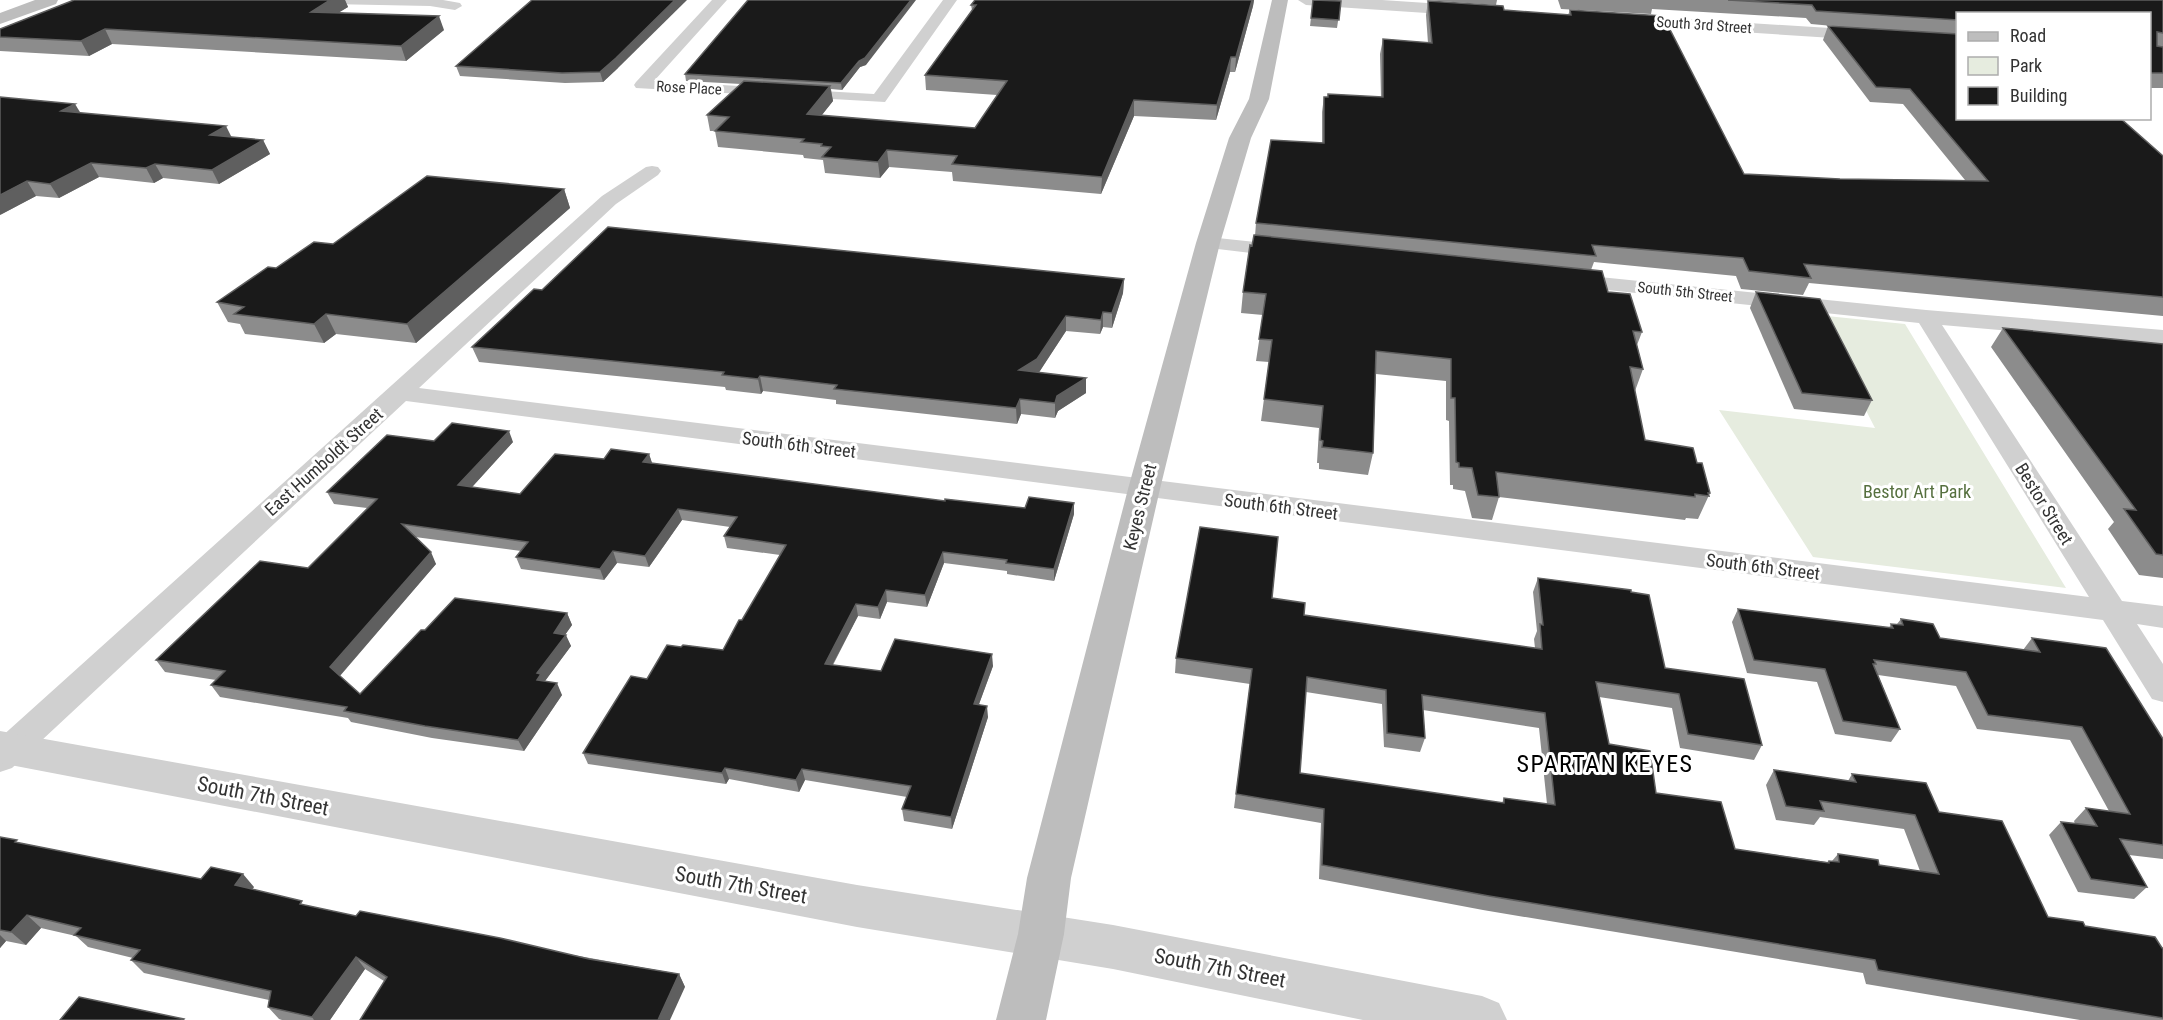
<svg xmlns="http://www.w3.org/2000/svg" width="2163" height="1020" viewBox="0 0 2163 1020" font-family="'Roboto Condensed',sans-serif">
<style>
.green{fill:#e6ecdf}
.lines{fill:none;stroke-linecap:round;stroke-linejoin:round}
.minor{fill:#d0d0d0;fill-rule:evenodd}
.tertiary{fill:#d0d0d0;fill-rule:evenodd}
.secondary{fill:#bdbdbd;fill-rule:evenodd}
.wall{fill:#8c8c8c;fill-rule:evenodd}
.shaded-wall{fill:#5f5f5f}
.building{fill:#1a1a1a;stroke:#5f5f5f;stroke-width:1.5;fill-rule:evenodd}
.labels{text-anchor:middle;stroke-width:6;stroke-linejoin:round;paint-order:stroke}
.far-street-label{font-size:15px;fill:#333;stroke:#fff}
.street-label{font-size:18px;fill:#333;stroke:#fff}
.park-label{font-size:18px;fill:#56703f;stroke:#fff}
.near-street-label{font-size:21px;fill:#333;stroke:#fff}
.near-neighbourhood-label{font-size:24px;letter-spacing:1.5px;fill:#000;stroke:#fff}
</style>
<rect width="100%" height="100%" fill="#fff"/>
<!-- green -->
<polygon class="green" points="1817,315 1905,324 2066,588 1813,557 1719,410 1875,428"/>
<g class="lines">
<!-- minor -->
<g class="minor">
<polygon points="322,0 443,0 460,3 462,6 455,10 430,6 329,4"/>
<polygon points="712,0 727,0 654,81 874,94 943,0 957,0 885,102 636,88 634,85 636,82"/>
<polygon points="652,166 658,167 661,171 658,175 616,204 419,388 2089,597 1919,323 1570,286 1563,284 1560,280 1563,276 1570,274 1926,310 2163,330 2163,344 1942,325 2122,601 2163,606 2163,628 2137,624 2163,664 2163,702 2152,699 2103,620 406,401 12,768 0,772 0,738 602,196 646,167"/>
<polygon points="1208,237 1284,245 1291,247 1294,251 1291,255 1284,257 1201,247 1198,243 1201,239"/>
</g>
<!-- tertiary -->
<g class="tertiary">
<polygon points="1298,0 1382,0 1472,6 1478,7 1481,11 1478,15 1472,16 1306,5"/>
<polygon points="1622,15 1958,36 1958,46 1616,24 1613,20 1616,16"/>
<polygon points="0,731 857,885 1113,925 1482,996 1499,1003 1507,1020 1363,1020 1113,969 857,927 0,763"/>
</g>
<!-- secondary -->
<g class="secondary">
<polygon points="35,0 58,0 56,4 0,24 0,13"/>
<polygon points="1272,0 1288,0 1269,99 1251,138 1220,243 1160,489 1071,878 1064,934 1046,1020 996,1020 1018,934 1027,878 1128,489 1196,243 1229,138 1249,99"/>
</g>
</g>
<!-- wall -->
<g class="wall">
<polygon points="74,0 345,0 348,7 339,12 444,30 406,61 112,44 89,56 0,51 0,29"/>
<polygon points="975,0 1254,0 1253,6 1235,72 1230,72 1216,120 1134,116 1101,194 953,181 952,172 889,167 880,178 825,173 823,160 804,158 803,155 718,147 715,131 710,131 707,115 741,84 686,81 685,74 866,65 860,67 842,90 831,89 833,101 821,116 975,128 997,95 926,90 925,75 972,10 971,5"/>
<polygon points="1313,0 1341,1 1337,28 1310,26"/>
<polygon points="1425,0 1497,0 1496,5"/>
<polygon points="1558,0 2163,0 2163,88 2150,88 2150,14 1958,14 1958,118 2163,156 2163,316 1809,283 1803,295 1741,289 1736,276 1594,262 1591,270 1608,292 1642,332 1637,345 1643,369 1635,391 1645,440 1697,463 1710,493 1698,519 1686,518 1685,520 1499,497 1492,520 1472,518 1465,491 1453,489 1453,485 1450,485 1449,421 1446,420 1446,381 1376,374 1373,453 1368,475 1319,469 1319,463 1317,463 1319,428 1261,421 1269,362 1256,361 1263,315 1241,313 1243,292 1252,246 1255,236 1256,223 1322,143 1322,112 1324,97 1381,97 1380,54 1383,39 1428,43 1426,15 1428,1 1504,10 1568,15 1570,10 1744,174 1840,179 1965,180 1903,104 1870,102 1823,40 1828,26 1844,27 1811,24 1806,18 1652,9 1651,14 1561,9"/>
<polygon points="456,66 618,68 603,82 565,83 460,76"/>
<polygon points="80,113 232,137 263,140 270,154 219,184 163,178 154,183 99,177 59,198 36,196 0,215"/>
<polygon points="564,189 570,208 416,343 336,334 324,343 245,334 240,324 228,322 217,302 276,268 333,244"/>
<polygon points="1124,279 1123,293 1112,328 1103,327 1100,334 1066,331 1039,372 1086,393 1058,411 1055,418 1021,414 1017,424 836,404 836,400 763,391 761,394 726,390 725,387 479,362 472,347 542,290"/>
<polygon points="1756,292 1872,400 1864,416 1794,409 1750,308"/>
<polygon points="2003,328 2163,344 2163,578 2139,575 2108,529 2114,522 1991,347"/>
<polygon points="434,441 513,442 472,487 520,494 604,459 649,454 652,463 945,501 1074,514 1054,581 1007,574 1007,571 944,563 927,607 887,602 880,619 858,616 833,665 881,671 993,666 979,704 988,717 952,829 904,821 902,809 907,797 805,780 799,792 729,779 726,784 588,764 583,753 647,679 681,647 723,650 742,620 780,555 727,548 724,536 730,527 682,520 649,567 617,563 604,580 521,569 516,557 521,551 415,537 436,564 340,676 360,694 425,630 567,613 572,625 565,635 571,646 545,681 562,695 524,751 432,738 351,722 348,718 220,697 211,685 216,680 165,672 156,660 308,568 367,508 334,504 327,492"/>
<path d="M1538,578L1631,592L1665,668L1762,745L1754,760L1680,748L1672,708L1599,697L1609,744L1656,793L1735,849L1827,862L1829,861H1832L1838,854L1879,865L1920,871L1904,829L1820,817L1814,825L1776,820L1766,785L1774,770L1848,781L1852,774L1939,812L2048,917L2085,926L2163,948V1020H2080L1866,984L1863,973L1483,910L1319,879L1321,823L1234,808L1250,684L1175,673L1176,658L1272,598L1304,615L1535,648L1534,639L1537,631L1533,592ZM1306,692L1382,704L1384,747L1420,752L1425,738L1423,710L1539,728L1547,804L1504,798L1502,803L1300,773Z"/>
<polygon points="1738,609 1889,628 1891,624 1897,624 1901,619 1940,638 2023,650 2032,638 2163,739 2163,859 2129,855 2147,887 2134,899 2078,892 2049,835 2061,822 2075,824 2074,821 2086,808 2109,811 2070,740 1977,729 1956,686 1878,675 1900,729 1891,742 1835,734 1817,682 1747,673 1732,622"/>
<polygon points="0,837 20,843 201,879 254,887 252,889 306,906 356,916 679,974 685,987 384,981 365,969 330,1020 282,1020 279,1019 268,1007 269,1000 144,973 131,960 133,958 88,947 76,936 41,928 26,945 6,941 0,948"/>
</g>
<!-- shaded-wall -->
<g class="shaded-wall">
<polygon points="330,0 345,0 348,7 317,26 311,12"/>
<polygon points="675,0 687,0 618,68 603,82 600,72"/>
<polygon points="911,0 916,0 866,65 860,67 842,90 841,83"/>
<polygon points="1252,0 1254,0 1253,6 1235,72 1236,57"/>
<polygon points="439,16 444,30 406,61 401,46"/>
<polygon points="105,29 112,44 89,56 81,41"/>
<polygon points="1231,57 1230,72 1216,120 1217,105"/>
<polygon points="830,86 833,101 810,130 807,114"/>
<polygon points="1134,100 1134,116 1101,194 1102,177"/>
<polygon points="75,104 83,117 61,111"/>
<polygon points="226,126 233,140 210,135"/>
<polygon points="263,140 270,154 219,184 212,170"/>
<polygon points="887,150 889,167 880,178 878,162"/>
<polygon points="91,163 99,177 59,198 50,184"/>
<polygon points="155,164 163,178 154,183 146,168"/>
<polygon points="27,181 36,196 0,215 0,195"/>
<polygon points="564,189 570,208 416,343 407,324"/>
<polygon points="1124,279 1123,293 1112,328 1112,313"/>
<polygon points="1103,312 1103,327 1100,334 1101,320"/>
<polygon points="326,314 336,334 324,343 314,324"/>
<polygon points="1066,316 1066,331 1038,374 1019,370"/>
<polygon points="760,376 763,391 761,394 758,379"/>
<polygon points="1086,378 1086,393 1058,411 1055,418 1055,403 1057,396"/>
<polygon points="1020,399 1021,414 1017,424 1016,408"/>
<polygon points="509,431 513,442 463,497 458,485"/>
<polygon points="649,454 653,466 643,462"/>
<polygon points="1074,503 1074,514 1054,581 1054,569"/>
<polygon points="678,509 682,520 649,567 645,556"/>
<polygon points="613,551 617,563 604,580 600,569"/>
<polygon points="431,552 436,564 337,679 330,667"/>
<polygon points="943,552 944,563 927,607 925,595"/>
<polygon points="886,590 887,602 880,619 878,607"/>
<polygon points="856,604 858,616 827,675 825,664"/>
<polygon points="567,613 572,625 562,639 566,635 571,646 545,681 537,680 537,673 554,633"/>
<polygon points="992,654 993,666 975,715 974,704"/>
<polygon points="557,683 562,695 524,751 518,740"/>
<polygon points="987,706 988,717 952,829 951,817"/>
<polygon points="725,768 729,779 726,784 722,773"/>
<polygon points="802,769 805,780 799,792 796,780"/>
<polygon points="243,874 254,887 246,897 235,885"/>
<polygon points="27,915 41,928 26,945 11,932"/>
<polygon points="0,935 6,941 0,948"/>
<polygon points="356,957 365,969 330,1020 314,1020 312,1017"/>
<polygon points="679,974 685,987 670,1020 658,1020"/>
</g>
<!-- building -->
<g class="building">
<polygon points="74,0 330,0 311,12 439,16 401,46 105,29 81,41 0,37 0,29"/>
<polygon points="532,0 675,0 616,58 600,72 562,73 456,66"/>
<polygon points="748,0 911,0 865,58 859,61 841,83 685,74"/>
<polygon points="975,0 1252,0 1236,57 1231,57 1217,105 1134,100 1102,177 952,164 957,156 887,150 878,162 822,157 831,147 821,146 822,144 801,142 804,139 715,131 729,117 707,115 744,81 830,86 807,114 975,128 1007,81 925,75 976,5 971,5"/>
<polygon points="1313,0 1341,1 1339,20 1311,18"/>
<polygon points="1728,0 2163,0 2163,33 2157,32 2157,46 2163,47 2163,73 2150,73 2150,14 1958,14 1958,20 1816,11 1812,5"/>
<polygon points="1428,1 1503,6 1504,10 1571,15 1570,10 1663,16 1744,174 1840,179 1988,181 1910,89 1876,87 1828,26 1958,34 1958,118 2120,118 2163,156 2163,297 1804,264 1811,278 1749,271 1743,258 1592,245 1596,256 1256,223 1271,140 1324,143 1324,97 1328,97 1328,94 1383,97 1383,39 1432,43"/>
<polygon points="0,97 75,104 61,111 226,126 210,135 263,140 212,170 155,164 146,168 91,163 50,184 27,181 0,195"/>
<polygon points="427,176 564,189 407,324 326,314 314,324 234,314 244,307 217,302 268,267 276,268 314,242 333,244"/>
<polygon points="608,227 1124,279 1112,313 1103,312 1101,320 1066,316 1037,359 1019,370 1086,378 1057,396 1055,403 1020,399 1016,408 834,389 837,385 760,376 758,379 722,375 724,372 472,347 534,289 542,290"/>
<polygon points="1254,235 1602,271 1608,292 1630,294 1642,332 1633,331 1643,369 1630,367 1645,440 1693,448 1697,463 1702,463 1710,493 1708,493 1709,496 1695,494 1695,497 1496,472 1499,497 1478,495 1472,468 1459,467 1459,463 1456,462 1455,398 1451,398 1451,359 1376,351 1373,453 1322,447 1323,441 1320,440 1323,406 1264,399 1272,340 1259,339 1266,294 1243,292 1250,245 1252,246"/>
<polygon points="1756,292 1820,299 1872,400 1802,393"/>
<polygon points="2003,328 2163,344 2163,555 2156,554 2124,509 2136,510"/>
<polygon points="452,423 509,431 458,485 520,494 555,454 604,459 611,449 649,454 643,462 945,501 945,499 1025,508 1029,497 1074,503 1054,569 1006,563 1007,560 943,552 925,595 886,590 878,607 856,604 825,664 881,671 895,639 992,654 974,704 987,706 951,817 902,809 911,786 802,769 796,780 725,768 722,773 583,753 631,676 647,679 667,645 681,647 683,645 723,650 739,620 742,620 786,545 724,536 737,517 678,509 645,556 613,551 600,569 516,557 528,542 402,524 431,552 330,667 360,694 421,630 425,630 455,598 567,613 554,633 566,635 537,673 541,674 537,680 557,683 518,740 425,726 344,711 347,707 211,685 225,671 156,660 260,561 308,568 377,499 327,492 387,435 434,441"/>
<path d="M1200,527L1278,537L1272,598L1305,603L1304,615L1542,649L1540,624L1543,625L1538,578L1631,590V592L1649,595L1665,668L1744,679L1762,745L1688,734L1679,694L1596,682L1609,744L1650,751L1656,793L1721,802L1735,849L1829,863V861L1839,862L1838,854L1878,860L1879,865L1939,874L1915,815L1820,801L1824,811L1786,806L1774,770L1856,782L1852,774L1926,783L1939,812L2002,821L2048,917L2083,922L2085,926L2155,937L2162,948H2163V1018L1878,970L1875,960L1489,896L1322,865L1324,809L1236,794L1252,669L1176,658ZM1307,677L1386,690L1387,733L1425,738L1422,695L1545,713L1555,805L1504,798V803L1300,773Z"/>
<polygon points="1738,609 1893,628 1891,624 1903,625 1901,619 1933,624 1940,638 2040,652 2032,638 2106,648 2163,739 2163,845 2120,839 2147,887 2091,879 2061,822 2097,826 2086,808 2130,814 2082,727 1988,715 1966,672 1874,660 1876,664 1873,664 1900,729 1843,721 1825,669 1754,660"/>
<polygon points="0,837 17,840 15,842 201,879 211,867 243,874 235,885 302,901 300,904 356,916 360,911 500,938 589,959 679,974 658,1020 360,1020 387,977 356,957 312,1017 268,1007 271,991 131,960 140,950 74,935 81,928 27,915 11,932 0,930"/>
<polygon points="79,997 184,1019 183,1020 60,1020"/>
</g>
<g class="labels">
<!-- far-street labels -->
<g class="far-street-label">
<text transform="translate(1704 25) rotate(4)" y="5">South 3rd Street</text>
<text transform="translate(689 88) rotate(3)" y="5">Rose Place</text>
<text transform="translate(1685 292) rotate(6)" y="5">South 5th Street</text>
</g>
<!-- street labels -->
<g class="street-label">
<text transform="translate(799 445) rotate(7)" y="6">South 6th Street</text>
<text transform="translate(324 462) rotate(-42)" y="6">East Humboldt Street</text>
<text transform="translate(2044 504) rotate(58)" y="6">Bestor Street</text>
<text transform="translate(1140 507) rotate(-76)" y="6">Keyes Street</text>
<text transform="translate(1281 507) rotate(7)" y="6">South 6th Street</text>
<text transform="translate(1763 567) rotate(7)" y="6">South 6th Street</text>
</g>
<!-- park labels -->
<g class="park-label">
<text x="1917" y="498">Bestor Art Park</text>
</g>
<!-- near-street labels -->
<g class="near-street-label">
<text transform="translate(263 796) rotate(11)" y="7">South 7th Street</text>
<text transform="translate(741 885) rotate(10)" y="7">South 7th Street</text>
<text transform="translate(1220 968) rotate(11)" y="7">South 7th Street</text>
</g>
<!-- near-neighbourhood labels -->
<g class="near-neighbourhood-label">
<text x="1605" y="772">SPARTAN KEYES</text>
</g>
</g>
<!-- legend -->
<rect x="1956" y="12" width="195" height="108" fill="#ffffff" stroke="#adadad" stroke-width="1.5"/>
<rect x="1968" y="32" width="30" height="9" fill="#bdbdbd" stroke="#adadad" stroke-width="1.5"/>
<text x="2010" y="42" font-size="18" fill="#333333">Road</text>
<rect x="1968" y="57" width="30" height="18" fill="#e6ecdf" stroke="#adadad" stroke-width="1.5"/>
<text x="2010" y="72" font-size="18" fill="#333333">Park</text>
<rect x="1968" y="87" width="30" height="18" fill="#1a1a1a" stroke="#adadad" stroke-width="1.5"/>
<text x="2010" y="102" font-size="18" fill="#333333">Building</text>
</svg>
